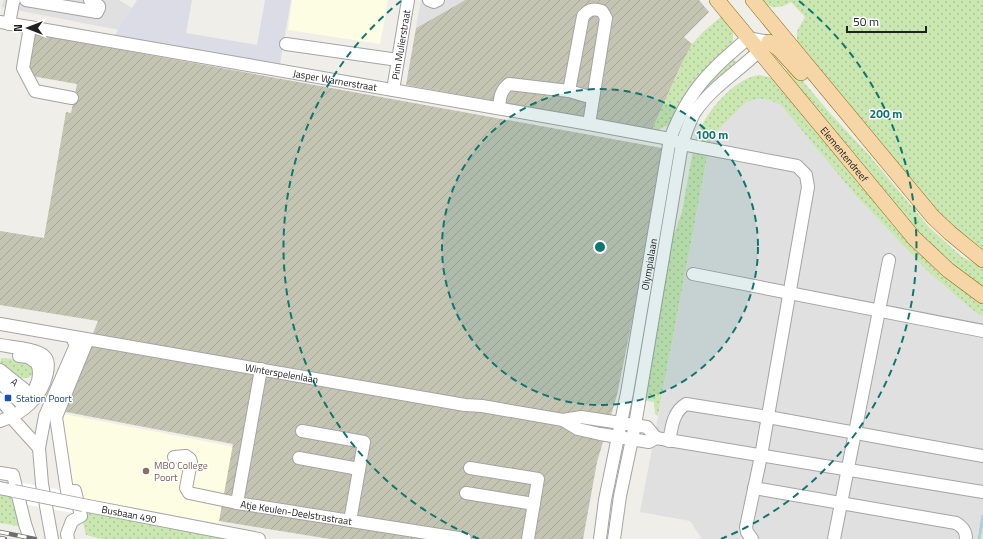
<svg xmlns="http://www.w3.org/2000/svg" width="983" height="539" viewBox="0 0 983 539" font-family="'Titillium Web',sans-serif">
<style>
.education{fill:#fdfde4}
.construction{fill:url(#construction-furrows)}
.grass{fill:url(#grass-dots)}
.parking{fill:#e0e0e0}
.plaza{fill:#dcdce6}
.pier{fill:#fff}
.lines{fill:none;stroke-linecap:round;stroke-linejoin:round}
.stream{stroke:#abcfdb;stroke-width:3}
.minor-casing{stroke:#a4a4a4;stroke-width:14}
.major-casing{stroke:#93690a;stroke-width:16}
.minor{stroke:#fff;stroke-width:12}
.major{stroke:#f6d6a7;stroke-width:15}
.rail-casing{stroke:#6e6e6e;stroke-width:4.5}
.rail{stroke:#fff;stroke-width:3;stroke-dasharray:9;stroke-linecap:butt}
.minor-bridge-casing{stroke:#a4a4a4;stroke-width:14;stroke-linecap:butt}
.minor-bridge{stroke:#fff;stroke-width:12}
.ring{fill:none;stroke:#0f766e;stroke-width:2;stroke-dasharray:7 5}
.transit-dot{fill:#1a4fb4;stroke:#fff;stroke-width:1.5}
.education-dot{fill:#8d6e63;stroke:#fff;stroke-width:1.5}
.labels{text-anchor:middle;stroke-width:3;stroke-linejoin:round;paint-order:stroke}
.street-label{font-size:10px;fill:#202020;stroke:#fff}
.transit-label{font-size:10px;fill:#164399;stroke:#fff;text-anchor:start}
.education-label{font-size:10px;fill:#785e54;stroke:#fff;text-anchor:start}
.centre{fill:#0f766e;stroke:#fff;stroke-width:2}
.ring-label{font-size:12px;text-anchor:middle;font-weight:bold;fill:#0f766e;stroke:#fff;stroke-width:3;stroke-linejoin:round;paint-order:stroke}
</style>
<defs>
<pattern id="construction-furrows" width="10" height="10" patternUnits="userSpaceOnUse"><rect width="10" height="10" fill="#c4c4b3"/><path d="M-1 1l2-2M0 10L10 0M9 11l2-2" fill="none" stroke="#a8a89a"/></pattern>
<pattern id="grass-dots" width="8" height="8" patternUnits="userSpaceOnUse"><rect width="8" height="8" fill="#cae7b1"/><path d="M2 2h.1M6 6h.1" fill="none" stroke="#adc698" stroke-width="1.8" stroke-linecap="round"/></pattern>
</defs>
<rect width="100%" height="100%" fill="#f0eee8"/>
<!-- education -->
<g class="education">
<polygon points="292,0 388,0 380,44 288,30"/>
<polygon points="54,412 235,447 221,524 65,495"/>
</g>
<!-- construction -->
<g class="construction">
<polygon points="465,0 699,0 709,12 684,37 692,44 681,65 652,130 406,85 416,28"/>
<polygon points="34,34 662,148 651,228 617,395 597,462 583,539 330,539 219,521 233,444 61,411 98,321 0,305 0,231 44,238 66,112 71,113 77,84 32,76 28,70"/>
</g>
<!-- grass -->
<g class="grass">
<path d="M760,0H983V254L941,218L797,43V31L805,17L791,2C780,9 770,9 760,0Z"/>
<polygon points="723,15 733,30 733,43 672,123 658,130 652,130 681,65 692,44 703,32"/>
<polygon points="732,58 739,65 704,95 690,105 696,96"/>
<polygon points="791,67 829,112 868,154 929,227 962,257 983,267 983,289 971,280 926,242 784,73"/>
<path d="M759,75L773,78L983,301V317L971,309L927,271L856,196L780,105L769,100L757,99L709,147L701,144L696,138C699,132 702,124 706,118C717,101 738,78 759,75Z"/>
<polygon points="693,150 708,153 658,416 655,414 654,402 642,400 668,252 682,212"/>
<polygon points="670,166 675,167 635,399 630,398"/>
<polygon points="1,358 28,361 31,363 33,374 28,378 19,378 0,364"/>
<polygon points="0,495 18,498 23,527 0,523"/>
<polygon points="80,511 207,535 227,539 102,539 86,535"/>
</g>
<!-- parking -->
<g class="parking">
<polygon points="4,0 119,0 132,8 119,30 1,7"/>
<polygon points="421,0 465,0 416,28"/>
<polygon points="757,99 769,100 781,105 856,196 927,271 971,309 983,317 983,539 702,539 690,521 640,512 711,137 746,102"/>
</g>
<!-- plaza -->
<polygon class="plaza" points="137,0 192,0 186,33 257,45 265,0 291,0 279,70 111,41"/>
<!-- pier -->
<polygon class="pier" points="11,481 80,493 85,515 17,503"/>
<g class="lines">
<!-- stream -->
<polyline class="stream" points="979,539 983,516"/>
<!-- minor casing -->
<g class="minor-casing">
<g id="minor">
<polyline points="26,0 97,12 99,8 99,6 90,0"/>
<polyline points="429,0 434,2 438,0"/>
<path id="s1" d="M0,22L589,124L670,139L682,144L797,166L806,175L808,187L761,456L746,527L747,532L752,539"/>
<polyline points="9,24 13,2 14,0"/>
<polyline points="30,27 23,68 35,91 72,98"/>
<polyline points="286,44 398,60"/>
<path id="s2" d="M393,90L408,0"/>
<path d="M569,91L583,16C589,9 594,8 602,11L606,18L589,124"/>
<path d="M499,108C500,98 500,91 509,84L569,91L593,98"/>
<polyline points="693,274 983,331"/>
<path id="s3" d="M0,324L465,405L482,406L563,420L581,417L647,427L656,438"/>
<path d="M0,345C10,347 38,349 44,356C49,360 48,367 47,373C42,397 23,414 0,421"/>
<path d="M19,356L28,357L37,363C40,371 40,378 36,386"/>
<path id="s4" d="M261,369L237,503L465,539"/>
<path id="s5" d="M0,370L30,394"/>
<polyline points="0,382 21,403"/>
<polyline points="0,399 10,411"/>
<polyline points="11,417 39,448"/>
<polyline points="563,420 578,429 600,434 649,442 656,438 983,492"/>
<polyline points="302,431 364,442 350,521"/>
<path d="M669,441C672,426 673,412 686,404L768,417L983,456"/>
<polyline points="174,457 186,456 190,459 191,462 186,488 189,493 237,503"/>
<polyline points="299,458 359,469"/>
<polyline points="470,468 538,479 528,539"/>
<polyline points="0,473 13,475 25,524 30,539"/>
<polyline points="0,488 14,491"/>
<path d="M754,488L956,523C963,527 966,531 966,539"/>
<polyline points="466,493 534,504"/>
<path id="s6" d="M83,505L259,539"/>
<polyline points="52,539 42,484 39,448 45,416 79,338"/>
<polyline points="68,539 67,534 72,521 81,516 75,491 67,491 56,417 86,344 74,342"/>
<path id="s7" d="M600,539L605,500L627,393L670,139C679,115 694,89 712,71C723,59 736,49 748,38L769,42"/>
<path d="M614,539L620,496L635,425L682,144C686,133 689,122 695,112C713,85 743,69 765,45"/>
<polyline points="834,539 889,260"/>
</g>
</g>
<!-- major casing -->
<g class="major-casing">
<g id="major">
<path id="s8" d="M717,0L914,238L948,270L983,296"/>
<polyline points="753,0 933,217 950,233 983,260"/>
<polyline points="769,42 779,49 801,73"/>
</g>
</g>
<!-- minor -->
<use href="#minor" class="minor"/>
<!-- major -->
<use href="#major" class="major"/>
<!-- rail casing -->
<g class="rail-casing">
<g id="rail">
<polyline points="0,532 35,539"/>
<polyline points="0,538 5,539"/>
</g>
</g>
<!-- rail -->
<use href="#rail" class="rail"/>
<!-- minor-bridge casing -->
<g class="minor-bridge-casing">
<polyline id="minor-bridge" points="14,491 83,505"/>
</g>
<!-- minor-bridge -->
<use href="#minor-bridge" class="minor-bridge"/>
</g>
<!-- distance rings -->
<circle cx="600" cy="247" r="158" fill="#0f766e" fill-opacity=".12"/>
<g class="ring">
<circle cx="600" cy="247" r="158"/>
<path d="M479 539A316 316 0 0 1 401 1M799 1A316 316 0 0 1 721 539"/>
</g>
<!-- markers -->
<rect class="transit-dot" x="4" y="394" width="8" height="8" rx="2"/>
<circle class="education-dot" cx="146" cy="471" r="4"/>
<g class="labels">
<!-- street labels -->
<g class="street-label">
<text dy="4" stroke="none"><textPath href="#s2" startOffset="46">Pim Mulierstraat</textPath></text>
<text dy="4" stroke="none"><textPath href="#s1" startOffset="340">Jasper Warnerstraat</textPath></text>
<text dy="4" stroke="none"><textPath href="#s8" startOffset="200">Elementendreef</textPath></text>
<text dy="4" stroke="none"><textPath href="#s7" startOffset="279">Olympialaan</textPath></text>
<text dy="4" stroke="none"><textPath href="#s3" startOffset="286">Winterspelenlaan</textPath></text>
<text dy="4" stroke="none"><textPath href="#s5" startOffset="19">A</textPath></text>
<text dy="4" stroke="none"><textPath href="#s4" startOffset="196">Atje Keulen-Deelstrastraat</textPath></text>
<text dy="4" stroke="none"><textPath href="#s6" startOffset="47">Busbaan 490</textPath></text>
</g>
<!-- transit labels -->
<g class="transit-label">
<text x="16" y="402">Station Poort</text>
</g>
<!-- education labels -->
<g class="education-label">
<text x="154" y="469">MBO College<tspan x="154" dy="12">Poort</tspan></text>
</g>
</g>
<circle cx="600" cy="247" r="6" class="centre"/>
<g class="ring-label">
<text x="886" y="118">200 m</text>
<text x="712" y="139">100 m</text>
</g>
<!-- north arrow -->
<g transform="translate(28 28) rotate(270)" stroke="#ffffff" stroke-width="3" paint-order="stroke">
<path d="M0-3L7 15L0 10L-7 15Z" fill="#202020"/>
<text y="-6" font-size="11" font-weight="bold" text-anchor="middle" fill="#202020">N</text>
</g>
<!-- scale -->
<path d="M847 26v6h79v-6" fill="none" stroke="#202020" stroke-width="2"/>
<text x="853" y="26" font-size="12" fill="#202020" stroke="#ffffff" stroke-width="3" paint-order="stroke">50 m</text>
</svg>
